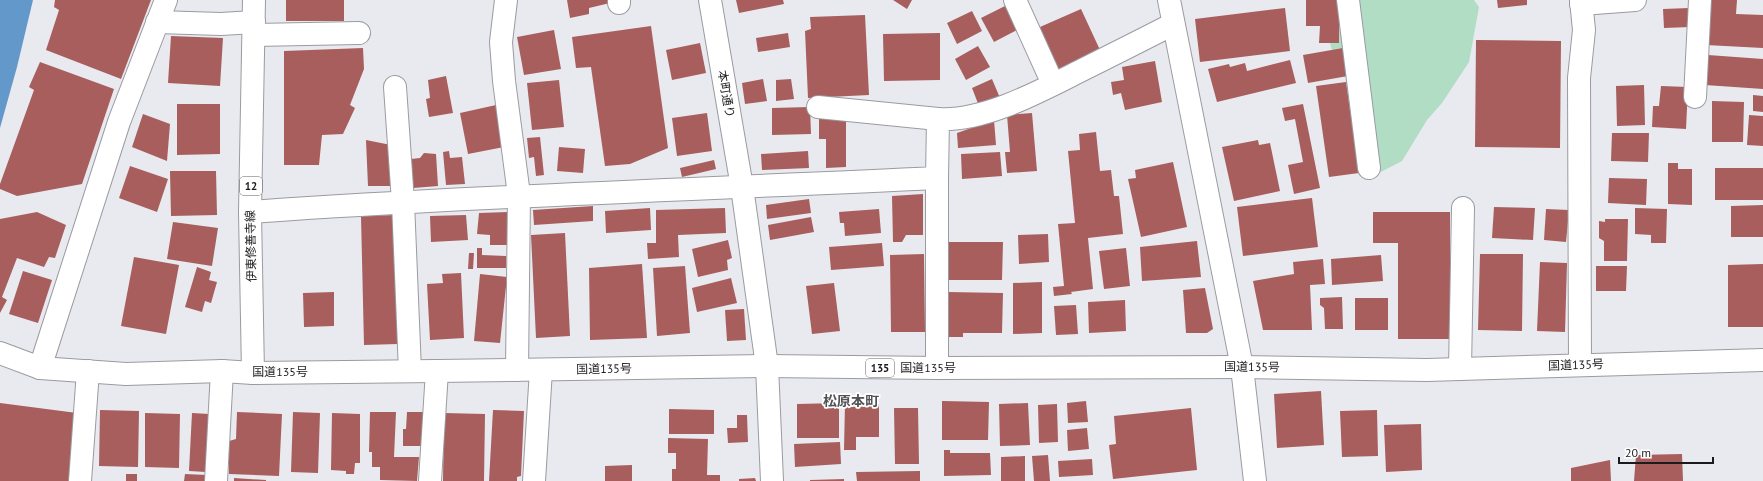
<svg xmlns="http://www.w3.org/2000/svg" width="1763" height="481" viewBox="0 0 1763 481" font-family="'PT Sans','Noto Sans JP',sans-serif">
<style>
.green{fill:#b1ddc4}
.water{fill:#6298ca}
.building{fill:#a75e5c}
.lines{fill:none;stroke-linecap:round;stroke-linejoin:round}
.minor-casing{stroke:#9a9ba0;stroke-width:24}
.major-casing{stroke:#9a9ba0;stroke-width:24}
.highway-casing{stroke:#9a9ba0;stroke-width:24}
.minor{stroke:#fff;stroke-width:22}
.major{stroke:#fff;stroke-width:22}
.highway{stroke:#fff;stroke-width:22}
.labels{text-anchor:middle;stroke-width:3.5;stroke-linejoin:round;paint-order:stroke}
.shield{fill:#fff;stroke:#5f5f61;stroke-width:1}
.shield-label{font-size:11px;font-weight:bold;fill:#1b1b1d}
.street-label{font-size:12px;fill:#1b1b1d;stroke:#fff}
.quarter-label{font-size:14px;font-weight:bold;fill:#515156;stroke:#fff}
</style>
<rect width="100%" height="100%" fill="#e9eaf0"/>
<!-- green -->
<path class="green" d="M1337,0H1474L1479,7L1469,62L1442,103L1427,120L1402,161L1375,175L1356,164L1343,97C1354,69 1334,65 1330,43C1327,29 1334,13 1337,0Z"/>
<!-- water -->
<polygon class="water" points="0,0 33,0 17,67 0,128"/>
<!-- building -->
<g class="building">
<polygon points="55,0 151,0 121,79 46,50 59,10 54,7"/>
<rect x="286" y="0" width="58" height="21"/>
<polygon points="567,0 609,0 610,3 589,8 589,14 570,18"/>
<polygon points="736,0 783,0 784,4 739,13"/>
<polygon points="893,0 912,0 907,9"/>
<polygon points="1306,0 1339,0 1339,43 1319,43 1320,26 1306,26"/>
<polygon points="1497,0 1527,0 1527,5 1498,8"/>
<polygon points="1709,0 1737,0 1736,14 1763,15 1763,48 1706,45"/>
<polygon points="1005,6 1017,30 994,42 981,18"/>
<polygon points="1285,8 1290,51 1200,62 1195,19"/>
<polygon points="1689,8 1690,27 1664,28 1663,9"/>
<polygon points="1081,9 1100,50 1058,69 1040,27"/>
<polygon points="972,11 982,31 957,44 947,23"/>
<polygon points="865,15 869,95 808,98 805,31 811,29 810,17"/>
<polygon points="651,26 668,148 630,164 605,166 591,67 576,68 572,37"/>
<polygon points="554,30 561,69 524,75 517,37"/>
<polygon points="788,33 790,47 758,52 756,38"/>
<polygon points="940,33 940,80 884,81 883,34"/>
<polygon points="171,36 223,38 220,86 168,83"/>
<polygon points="1476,40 1561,41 1560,148 1475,147"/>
<polygon points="700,43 706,73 672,80 666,50"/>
<polygon points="978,46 990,67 966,80 955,59"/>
<polygon points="363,48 364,69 350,105 355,108 343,134 322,135 319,165 284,165 284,51"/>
<polygon points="1343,48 1348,76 1308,83 1303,55"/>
<polygon points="1708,55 1763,59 1763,89 1705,85"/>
<polygon points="1290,60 1296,83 1217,102 1208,69 1229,64 1230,67 1245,63 1247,71"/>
<polygon points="1155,61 1162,102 1125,110 1121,93 1113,95 1111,82 1124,80 1122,67"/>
<polygon points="40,62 114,89 82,184 17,196 0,189 0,184 34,90 29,87"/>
<polygon points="446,76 453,113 429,117 426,99 430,98 428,80"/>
<polygon points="763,79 767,101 745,104 742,83"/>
<polygon points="791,79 794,99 776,101 776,80"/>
<polygon points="992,79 1000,98 979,106 972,88"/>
<polygon points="559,80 564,127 532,130 527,83"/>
<polygon points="1346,82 1359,173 1329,177 1316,86"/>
<polygon points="1644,85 1645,125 1617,126 1616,86"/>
<polygon points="1661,86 1688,87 1686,129 1652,127 1653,106 1659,106"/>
<polygon points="1753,95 1763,96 1763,112 1753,111"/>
<polygon points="1712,101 1744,102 1743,142 1712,142"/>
<polygon points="177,104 220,104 220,154 177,155"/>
<polygon points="1303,104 1320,188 1294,194 1288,165 1303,162 1295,119 1285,121 1282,108"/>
<polygon points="496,105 504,147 468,154 460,113"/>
<polygon points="810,107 811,134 772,135 772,108"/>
<polygon points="707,113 712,151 677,156 672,118"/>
<polygon points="1032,113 1037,171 1007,173 1005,152 1010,152 1007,115"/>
<polygon points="143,114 170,124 167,161 132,147"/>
<polygon points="1749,115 1763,116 1763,146 1747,145"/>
<polygon points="819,118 846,118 846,167 826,168 826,139 819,139"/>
<polygon points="994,120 996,145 958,148 957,133"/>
<polygon points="1096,132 1100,171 1111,170 1114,196 1119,196 1123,234 1088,238 1093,289 1071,292 1072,294 1054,296 1053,287 1064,286 1058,224 1075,223 1068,151 1080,150 1079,134"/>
<polygon points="1612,133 1649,133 1648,162 1611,161"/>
<polygon points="540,137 544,175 536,176 534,157 529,158 527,138"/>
<polygon points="366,140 391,145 394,186 368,186"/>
<polygon points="1258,140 1259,145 1270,143 1280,191 1234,201 1222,147"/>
<polygon points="559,147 585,149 583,173 557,171"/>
<polygon points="449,151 450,158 462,157 465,184 446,185 443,152"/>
<polygon points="808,151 809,168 762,170 761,154"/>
<polygon points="1000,152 1002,176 962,179 961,154"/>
<polygon points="424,153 436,154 438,186 413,188 411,159 420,158"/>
<polygon points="714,160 716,169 682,177 680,168"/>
<polygon points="1173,162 1187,227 1141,237 1128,179 1136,178 1135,170"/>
<polygon points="1668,163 1678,163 1678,169 1692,169 1692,205 1668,204"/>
<polygon points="130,166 168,179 157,212 119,198"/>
<rect x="1715" y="168" width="48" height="32"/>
<polygon points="170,171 216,171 217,215 171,216"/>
<polygon points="1609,178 1647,179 1646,205 1608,203"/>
<polygon points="923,194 923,235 906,235 902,242 893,242 892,196"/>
<polygon points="1312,198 1318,247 1243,256 1237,207"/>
<polygon points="809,199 811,213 767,219 766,205"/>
<polygon points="1763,205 1763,237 1731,237 1731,206"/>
<polygon points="593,206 593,221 534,225 533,210"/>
<polygon points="1494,207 1535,208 1533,240 1492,238"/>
<polygon points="650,208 651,230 606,233 605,211"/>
<polygon points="725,208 726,233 678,235 679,257 648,259 647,243 656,243 656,210"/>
<polygon points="1635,208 1667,209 1666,243 1651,243 1651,235 1635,234"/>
<polygon points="879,209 881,233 845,236 844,223 840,223 839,212"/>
<polygon points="1546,209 1569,210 1566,242 1544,240"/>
<polygon points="37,212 66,225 55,258 49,257 44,267 17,258 2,297 7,300 0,313 0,219"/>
<polygon points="508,212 507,245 490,245 490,235 477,234 479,213"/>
<polygon points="1373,212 1450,212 1450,339 1398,339 1398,243 1373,243"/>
<polygon points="395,215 398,344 364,345 361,216"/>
<polygon points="466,215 468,240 431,242 430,216"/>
<polygon points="811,217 814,232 770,240 768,225"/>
<polygon points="1605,219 1628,219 1627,261 1604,261 1604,241 1599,238 1599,221 1605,222"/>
<polygon points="173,222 218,228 212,266 167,259"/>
<polygon points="565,233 570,336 536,338 531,235"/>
<polygon points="1048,234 1049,262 1019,264 1018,235"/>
<polygon points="728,240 732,258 727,260 728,270 698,277 692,249"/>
<polygon points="1197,241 1201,277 1142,281 1140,247"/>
<polygon points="949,242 1003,242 1002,280 949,280"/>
<polygon points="882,243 884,266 831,270 829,247"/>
<polygon points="477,248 482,248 482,255 506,256 506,268 477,268"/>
<polygon points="1126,248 1130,286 1104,289 1099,251"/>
<polygon points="469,253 474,253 473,269 468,269"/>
<polygon points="924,254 925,332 891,332 890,255"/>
<polygon points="1480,254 1523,254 1522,331 1478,330"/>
<polygon points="1381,255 1383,281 1332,285 1331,259"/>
<polygon points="134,257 179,265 166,334 121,326"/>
<polygon points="1323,259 1325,284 1310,285 1312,330 1263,330 1253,281 1294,274 1293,262"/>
<polygon points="1540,262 1567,263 1565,332 1537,331"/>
<polygon points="642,264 647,338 590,340 589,268"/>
<polygon points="1763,264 1763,327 1728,327 1728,265"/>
<polygon points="685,266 690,333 657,336 653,268"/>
<polygon points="1596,266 1627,266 1626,291 1596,291"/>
<polygon points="197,267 211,272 209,280 217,282 211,303 205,301 202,312 185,307"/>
<polygon points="23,271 52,280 38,323 9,314"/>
<polygon points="461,273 464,338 430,340 427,284 443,283 442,274"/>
<polygon points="480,274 507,277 500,343 474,341"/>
<polygon points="731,278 737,303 697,312 692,288"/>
<polygon points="1042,282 1042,333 1013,334 1013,283"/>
<polygon points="834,283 840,331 812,334 806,286"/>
<polygon points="1205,288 1213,329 1207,333 1186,333 1183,290"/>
<polygon points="334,292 334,326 304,327 303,293"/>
<polygon points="948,292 1003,293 1002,333 963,333 963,337 947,337"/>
<polygon points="1342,297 1343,329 1325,329 1324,308 1320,305 1320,298"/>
<rect x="1355" y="298" width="33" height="32"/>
<polygon points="1125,300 1126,331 1089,333 1088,302"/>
<polygon points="1076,305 1078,334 1056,335 1054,306"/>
<polygon points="744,309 746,340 727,341 725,310"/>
<polygon points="1321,391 1324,445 1277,448 1274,394"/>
<polygon points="942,401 989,402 988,440 942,440"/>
<polygon points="1086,401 1088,422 1068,423 1067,403"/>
<polygon points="0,403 77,413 69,481 0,481"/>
<polygon points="839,403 839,438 797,438 797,404"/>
<polygon points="845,403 879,404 879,437 856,437 856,450 844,450"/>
<polygon points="1028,403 1030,445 1000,446 999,404"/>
<polygon points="1057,404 1058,442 1039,443 1038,405"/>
<polygon points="894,408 918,408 919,464 895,464"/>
<polygon points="1191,408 1197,470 1113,479 1109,445 1116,444 1114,416"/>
<polygon points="669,409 714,410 714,434 669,434"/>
<polygon points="100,410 139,411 138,467 99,466"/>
<polygon points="493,410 524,411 521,476 517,477 517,481 489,481"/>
<polygon points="1377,410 1378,456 1342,457 1340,411"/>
<polygon points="237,412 282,414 279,476 229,474 229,441 236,439"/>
<polygon points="293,412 320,413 318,473 291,472"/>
<polygon points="370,412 396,412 394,457 419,457 417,481 380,480 380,467 372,467 372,452 369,452"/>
<polygon points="407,412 424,412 424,446 403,446 403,429 406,429"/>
<polygon points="145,413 180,414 179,468 145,467"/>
<polygon points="192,413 209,414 206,472 189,471"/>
<polygon points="332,413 360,414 360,463 355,463 354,474 346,474 346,471 331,470"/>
<polygon points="444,413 485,414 484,481 443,481"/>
<polygon points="737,415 747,415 748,442 728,443 727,428 737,428"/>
<polygon points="1421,424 1422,470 1386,472 1384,425"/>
<polygon points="1087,428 1089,449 1068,451 1067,430"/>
<polygon points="668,438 708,439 707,475 720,475 720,481 672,481 672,469 676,469 676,453 668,453"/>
<polygon points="840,442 841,464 795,467 794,444"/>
<polygon points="944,450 950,450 950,453 990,453 991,475 944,476"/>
<polygon points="1682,454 1683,481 1634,481 1636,455"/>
<polygon points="1048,455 1050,481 1034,481 1032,456"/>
<polygon points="1025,456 1025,481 1001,481 1001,457"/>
<polygon points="1092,459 1093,475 1059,477 1058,461"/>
<polygon points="1610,460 1611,481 1571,481 1571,468"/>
<polygon points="632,465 632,481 605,481 605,466"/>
<polygon points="920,471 920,481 857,481 856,472"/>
<rect x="126" y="474" width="11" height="7"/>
<polygon points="185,474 207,475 206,481 184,481"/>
<polygon points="234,478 266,480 266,481 234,481"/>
<polygon points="755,478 756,481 739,481 739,479"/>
<polygon points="844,479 844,481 810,481 810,480"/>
</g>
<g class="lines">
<!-- minor casing -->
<g class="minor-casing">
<g id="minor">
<polyline points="506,0 501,42 504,81 519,195 517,370"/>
<polyline points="710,0 742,187 767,366 772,481"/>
<polyline points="1015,0 1053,84"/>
<polyline points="1169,0 1242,367 1255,481"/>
<polyline points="1348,0 1369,168"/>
<polyline points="619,3 619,0"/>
<polyline points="1581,4 1635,0"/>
<polyline points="157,22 221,24 254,22"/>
<polyline points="254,35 359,33"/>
<polyline points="395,87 403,202 410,371"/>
<polyline points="1695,97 1700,0"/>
<polyline points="818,107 938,119"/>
<polyline points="937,178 937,368"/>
<path d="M250,212C479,196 708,189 937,178L938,119C985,122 1042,90 1084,69C1114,54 1144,39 1173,24"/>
<polyline points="1580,365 1579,78 1584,30 1581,0"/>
<polyline points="40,368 119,122 166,0"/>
<polyline points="1460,369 1463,208"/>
<polyline points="80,481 88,371"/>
<polyline points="216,481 222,371"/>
<polyline points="430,481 437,371"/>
<polyline points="534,481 541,370"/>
</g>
</g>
<!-- major casing -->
<g class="major-casing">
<polyline id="major" points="253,373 250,212 254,0"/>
</g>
<!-- highway casing -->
<g class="highway-casing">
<polyline id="highway" points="0,353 40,368 126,374 222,371 253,373 437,371 767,366 937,368 1242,367 1427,370 1763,360"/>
</g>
<!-- minor -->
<use href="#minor" class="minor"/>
<!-- major -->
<use href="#major" class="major"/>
<!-- highway -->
<use href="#highway" class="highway"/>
</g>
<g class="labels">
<!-- shield labels -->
<g class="shield">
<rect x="240" y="177" width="22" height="18" rx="3"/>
<rect x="866" y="359" width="28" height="18" rx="3"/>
</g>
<g class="shield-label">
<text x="251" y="190">12</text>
<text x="880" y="372">135</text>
</g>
<!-- street labels -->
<g class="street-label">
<text transform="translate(726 94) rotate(80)" y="4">本町通り</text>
<text transform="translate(251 246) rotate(-91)" y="4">伊東修善寺線</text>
<text transform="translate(1576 365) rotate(-2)" y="4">国道135号</text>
<text transform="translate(1252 367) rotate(1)" y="4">国道135号</text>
<text x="928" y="372">国道135号</text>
<text transform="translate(604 369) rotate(-1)" y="4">国道135号</text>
<text x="280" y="376">国道135号</text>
</g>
<!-- quarter labels -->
<g class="quarter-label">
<text x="851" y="406">松原本町</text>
</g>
</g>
<!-- scale -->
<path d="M1619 457v6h94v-6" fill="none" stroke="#1b1b1d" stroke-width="2"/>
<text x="1625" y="457" font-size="12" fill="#1b1b1d" stroke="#ffffff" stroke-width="3" paint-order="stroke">20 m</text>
</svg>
